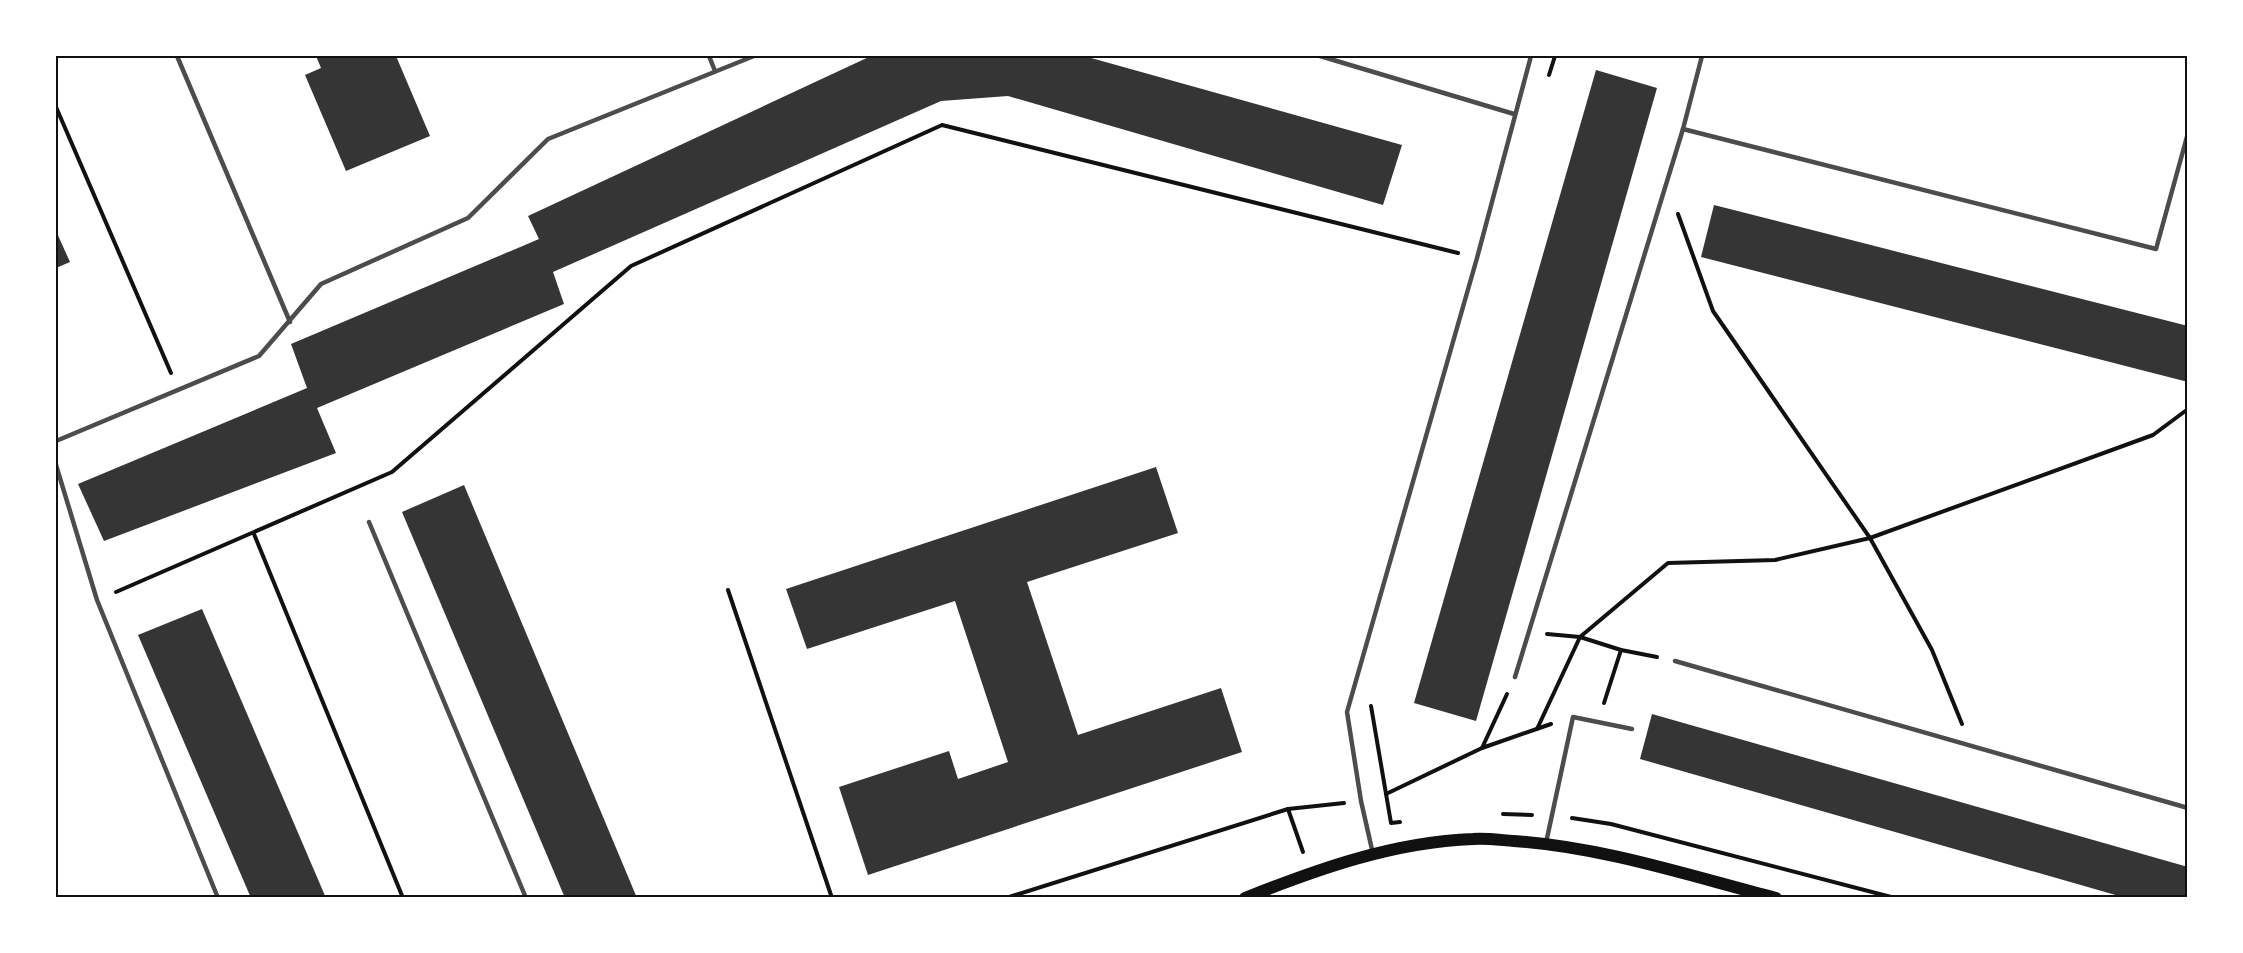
<svg xmlns="http://www.w3.org/2000/svg" width="2243" height="953" viewBox="0 0 2243 953" font-family="Mulish,sans-serif">
<style>
.building{fill:#353535}
.lines{fill:none;stroke-linecap:round;stroke-linejoin:round}
.path{stroke:#111;stroke-width:4}
.service{stroke:#4c4c4c;stroke-width:4.5}
.secondary{stroke:#111;stroke-width:12}
.neatline{fill:none;stroke:#111;stroke-width:2}
</style>
<rect width="100%" height="100%" fill="#fff"/>
<!-- building -->
<g class="building">
<polygon points="316,56 396,56 430,136 346,171 305,75 321,68"/>
<polygon points="871,56 1084,56 1402,145 1383,205 1008,96 941,101 553,272 564,304 317,408 336,453 104,541 78,484 307,388 291,344 539,239 528,216"/>
<polygon points="1596,70 1657,88 1476,721 1414,703"/>
<polygon points="1714,205 2188,326 2188,382 1701,257"/>
<polygon points="56,231 70,262 56,268"/>
<polygon points="1156,467 1178,533 1027,582 1078,735 1221,688 1242,752 868,875 839,787 949,751 958,779 1008,762 955,601 807,649 786,589"/>
<polygon points="464,485 637,898 565,898 402,512"/>
<polygon points="202,609 326,898 251,898 138,635"/>
<polygon points="1652,714 2188,867 2188,898 2126,898 1640,759"/>
</g>
<g class="lines">
<!-- path -->
<g class="path">
<polyline points="1549,75 1555,56"/>
<polyline points="56,107 171,373"/>
<polyline points="1678,214 1713,311 1870,538 1932,650 1962,724"/>
<polyline points="254,534 403,898"/>
<polyline points="728,590 832,898"/>
<polyline points="116,592 392,472 631,266 942,125 1458,253"/>
<polyline points="1547,634 1580,637 1621,650 1657,657"/>
<polyline points="1604,703 1621,650"/>
<polyline points="1371,706 1391,823 1400,822"/>
<polyline points="1537,729 1580,637 1668,563 1775,560 1870,538 2153,435 2188,409"/>
<polyline points="1482,748 1507,694"/>
<polyline points="1386,794 1482,748 1551,724"/>
<polyline points="1288,809 1303,852"/>
<polyline points="1503,814 1532,815"/>
<polyline points="1572,818 1611,824 1895,898"/>
<polyline points="1006,898 1288,809 1344,803"/>
</g>
<!-- service -->
<g class="service">
<polyline points="177,56 290,322"/>
<polyline points="709,56 715,71"/>
<polyline points="1320,56 1514,114"/>
<polyline points="1702,56 1683,129 2156,249 2188,133"/>
<polyline points="56,441 259,356 321,284 468,218 548,139 754,56"/>
<polyline points="56,465 97,600 218,898"/>
<polyline points="369,522 526,898"/>
<polyline points="1675,661 2188,808"/>
<polyline points="1515,677 1683,129"/>
<polyline points="1546,843 1573,717 1632,729"/>
<polyline points="1373,854 1361,801 1347,712 1477,258 1531,56"/>
</g>
<!-- secondary -->
<path class="secondary" d="M1245,898C1318,869 1393,842 1473,839C1486,838 1500,840 1514,841C1603,847 1690,876 1776,898"/>
</g>
<!-- border -->
<rect width="2243" height="953" fill="none" stroke="#ffffff" stroke-width="114"/>
<rect x="57" y="57" width="2129" height="839" class="neatline"/>
</svg>
